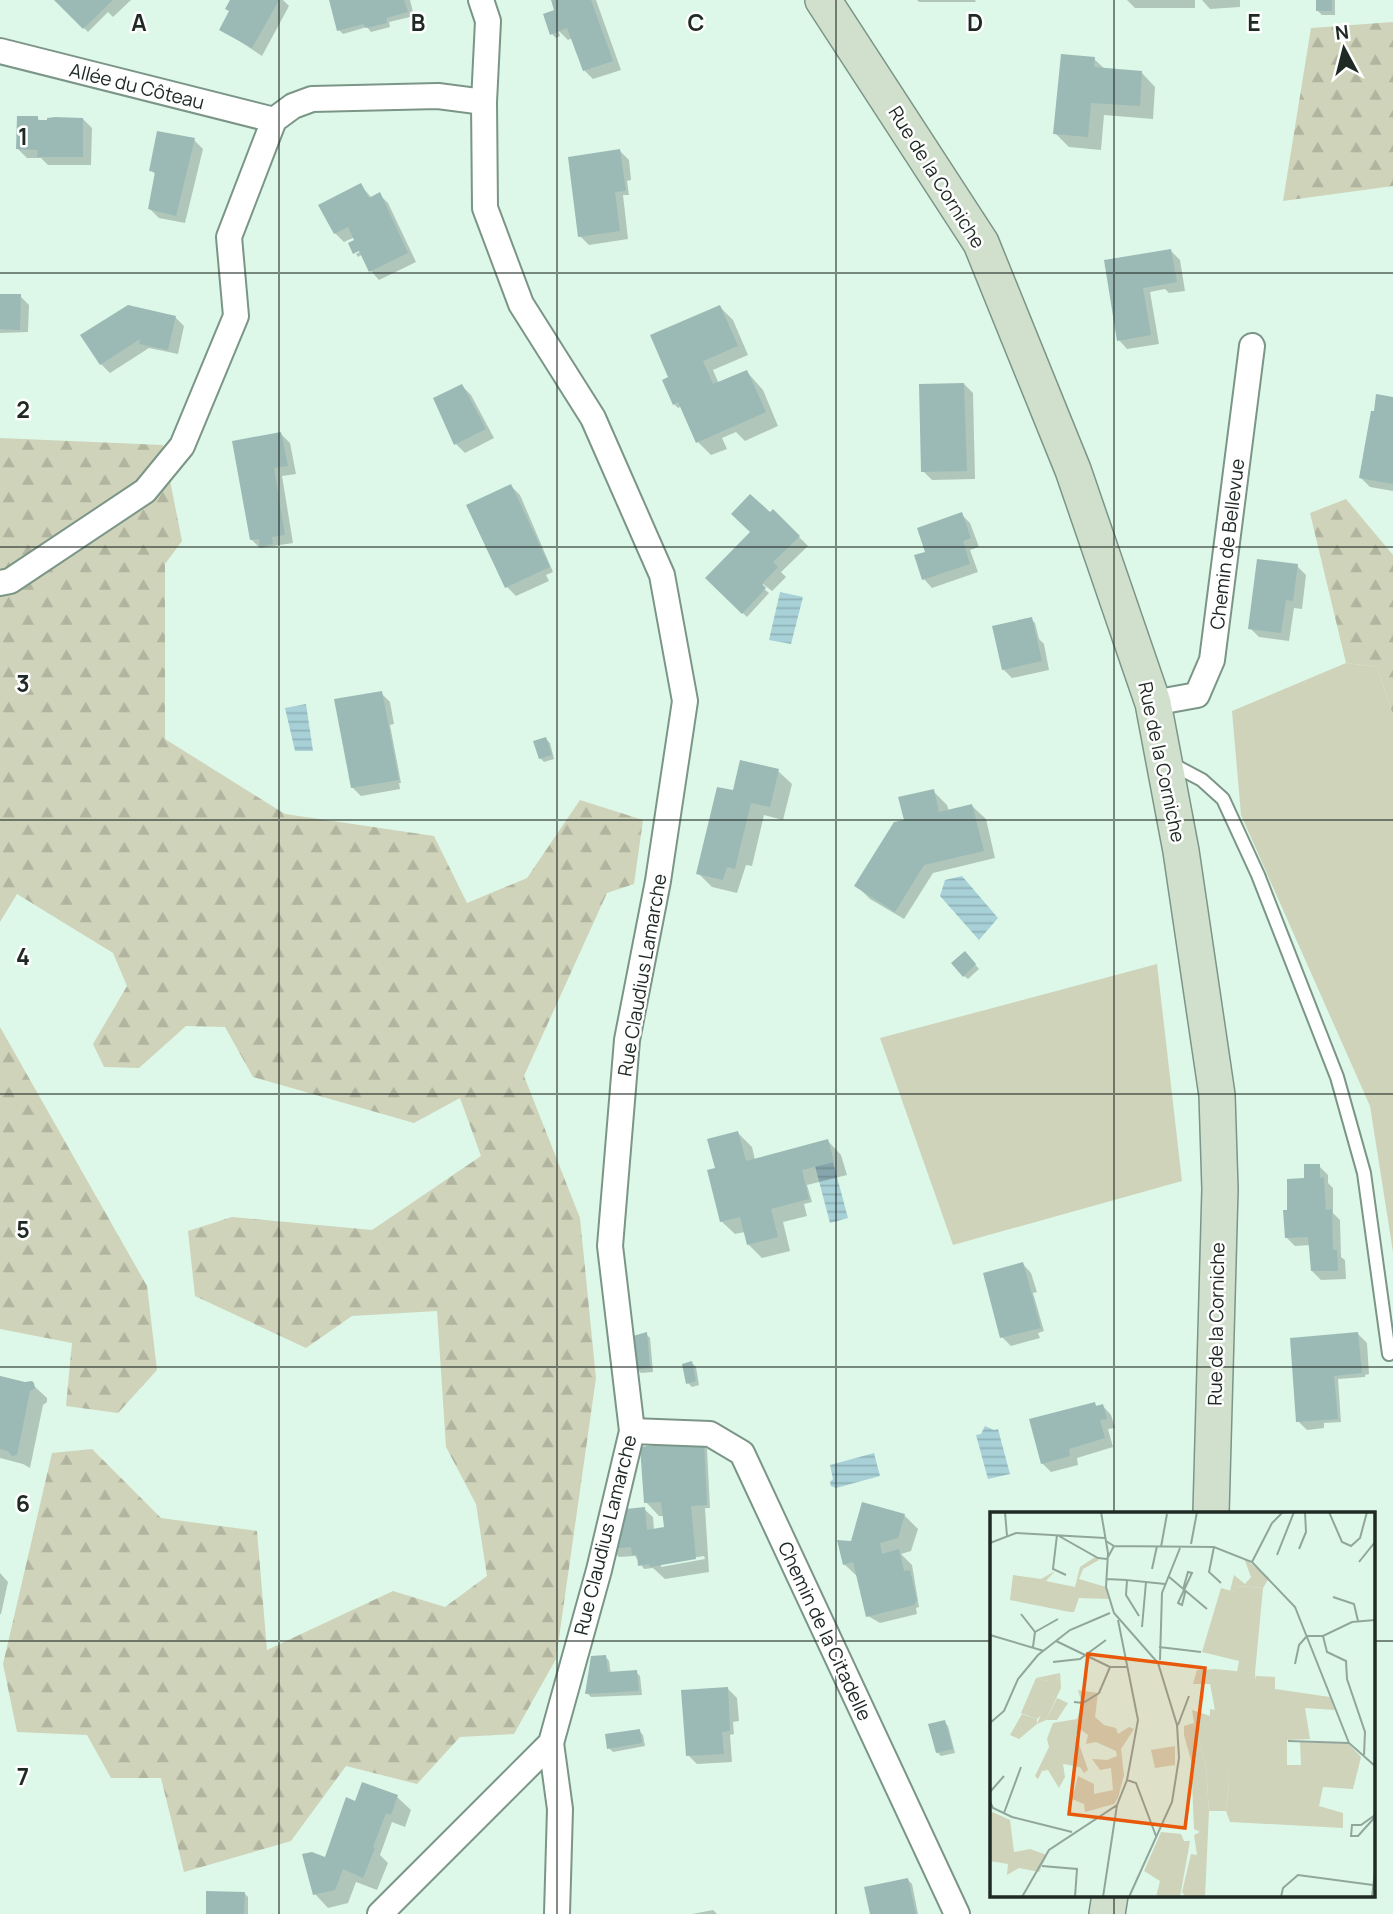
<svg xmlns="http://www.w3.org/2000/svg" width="1393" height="1914" viewBox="0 0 1393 1914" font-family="Manrope,sans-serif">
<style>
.grass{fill:#cfd3b9}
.forest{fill:url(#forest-firs)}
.water{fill:url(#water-rules)}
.shadow{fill:#0003;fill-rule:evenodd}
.building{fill:#9bbab6}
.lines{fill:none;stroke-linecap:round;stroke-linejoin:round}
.lane-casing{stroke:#7b9587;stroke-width:16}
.street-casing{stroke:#7b9587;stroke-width:28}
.secondary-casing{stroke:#7b9587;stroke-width:38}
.lane{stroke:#fff;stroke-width:12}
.street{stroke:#fff;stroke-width:24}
.secondary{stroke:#d1e0cc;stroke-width:35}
.grid{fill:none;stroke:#202a25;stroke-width:2;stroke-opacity:0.55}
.labels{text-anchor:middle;stroke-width:5;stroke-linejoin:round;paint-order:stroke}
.street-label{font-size:19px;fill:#202a25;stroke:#fefefe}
.inset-road{fill:none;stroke:#91a69b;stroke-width:2}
.view{fill:#e8590c;fill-opacity:0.15;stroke:#e8590c;stroke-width:3.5}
.inset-edge{fill:none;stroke:#202a25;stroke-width:3.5}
.grid-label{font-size:23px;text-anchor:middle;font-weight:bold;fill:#202a25;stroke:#fefefe;stroke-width:5;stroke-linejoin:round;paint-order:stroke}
</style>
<defs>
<pattern id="forest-firs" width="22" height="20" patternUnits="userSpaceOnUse" patternTransform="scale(1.75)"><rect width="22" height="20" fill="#cfd3b9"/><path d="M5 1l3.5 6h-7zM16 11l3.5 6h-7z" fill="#b1b59f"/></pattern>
<pattern id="water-rules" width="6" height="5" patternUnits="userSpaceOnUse" patternTransform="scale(1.75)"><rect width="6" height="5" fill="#a7d0d7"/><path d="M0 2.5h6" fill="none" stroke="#8fb3b8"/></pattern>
</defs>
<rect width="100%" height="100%" fill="#ddf8e9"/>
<!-- grass -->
<g class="grass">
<polygon points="1346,663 1377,667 1393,715 1393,1252 1370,1106 1241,815 1232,711"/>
<polygon points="1157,964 1182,1181 953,1245 880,1038"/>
</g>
<!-- forest -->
<g class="forest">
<polygon points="1393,22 1393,186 1283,201 1311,28"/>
<polygon points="0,438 163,445 182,541 165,564 165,739 285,814 434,836 467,903 527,878 580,800 643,820 634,884 607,893 524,1076 580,1218 596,1378 556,1659 514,1734 460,1737 417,1784 346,1766 291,1841 184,1872 161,1778 111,1778 87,1735 17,1732 3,1664 52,1453 92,1449 161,1518 257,1531 267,1650 393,1591 445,1607 487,1576 476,1504 446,1447 437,1311 352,1316 306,1348 195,1296 188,1231 232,1217 372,1230 481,1156 460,1098 414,1123 253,1077 225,1027 186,1026 139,1068 104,1067 93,1044 127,986 113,953 17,894 0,922"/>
<polygon points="1346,499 1393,555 1393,715 1377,667 1346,663 1310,513"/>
<polygon points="0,1027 147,1286 157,1370 118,1413 66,1406 72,1343 0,1329"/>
</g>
<!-- water -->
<g class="water">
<polygon points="780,592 803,597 791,644 769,640"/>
<polygon points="306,704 313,751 295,751 285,708"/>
<polygon points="962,876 998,918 979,940 940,896 945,880"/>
<polygon points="833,1162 848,1218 830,1223 815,1166"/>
<polygon points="985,1426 994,1430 998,1429 1010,1474 988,1479 976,1435 981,1434"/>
<polygon points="874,1453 880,1476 836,1488 831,1486 830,1482 833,1479 830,1465"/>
</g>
<!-- shadow -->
<g class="shadow">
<polygon points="56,0 131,0 113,17 108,12 88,32"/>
<polygon points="234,0 283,0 289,6 262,56 230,35"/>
<polygon points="331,0 410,0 414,16 389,22 390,27 371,32 367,27 343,34 339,30"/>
<polygon points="552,0 596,0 621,70 593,79 584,70 573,38 568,40 558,30 560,36 556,38 552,34 556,11"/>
<polygon points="917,0 975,0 976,2 919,2"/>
<polygon points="1127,0 1195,0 1195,8 1135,8"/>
<polygon points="1202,0 1240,0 1240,7 1210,9"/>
<polygon points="1318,0 1335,0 1335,15 1322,15 1318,11"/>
<polygon points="1094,59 1106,70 1142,73 1155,87 1153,119 1104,115 1101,150 1069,147 1055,133"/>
<polygon points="37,118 41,122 83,119 92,128 91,165 48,165 41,158 27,158 18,149"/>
<polygon points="194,140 203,149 185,223 159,218 150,209 156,175 151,170"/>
<polygon points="620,151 629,160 631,180 627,181 629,195 623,195 628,239 589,245 580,236"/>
<polygon points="360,185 372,198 379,194 388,203 416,262 379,280 371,271 363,254 358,257 356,254 367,248 354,242 355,237 344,242 335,233"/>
<polygon points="1171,251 1180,260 1185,291 1169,293 1165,289 1150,292 1159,344 1127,349 1119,340 1106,261"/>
<polygon points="0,295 20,296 29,305 28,332 0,333"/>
<polygon points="720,307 733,320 748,355 713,370 719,384 747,372 763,390 778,426 745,441 736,432 722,438 727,449 711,455 698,442 682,406 678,408 674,404 670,378"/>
<polygon points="175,317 184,326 178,354 149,348 110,373 101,364 83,335"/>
<polygon points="964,384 973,393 975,479 932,480 923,471"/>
<polygon points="462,386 471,395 494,438 465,453 456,444"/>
<polygon points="1393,399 1393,491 1370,487 1361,478 1375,413"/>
<polygon points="281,434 290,443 296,474 282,476 293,543 260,548 251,539"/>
<polygon points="511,486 520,495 553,572 546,575 549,581 516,596 507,587 469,506"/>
<polygon points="773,511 808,546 781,572 786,577 772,591 763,584 761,586 769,593 747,617 707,578"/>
<polygon points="961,514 970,523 979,547 970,550 978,572 932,588 924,579 927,553"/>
<polygon points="1297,566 1306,575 1302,609 1294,608 1289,641 1259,637 1250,628"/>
<polygon points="1031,619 1035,623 1039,639 1044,644 1049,670 1012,678 1003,669"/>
<polygon points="381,693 390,702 394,724 390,725 401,783 399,783 400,789 361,796 352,787"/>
<polygon points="546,739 550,743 554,759 544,762 540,758"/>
<polygon points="778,771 792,784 783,820 764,815 752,866 746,865 737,893 712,887 698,873 738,793"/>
<polygon points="933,791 947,805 949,811 972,806 986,819 995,858 933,873 904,919 870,899 857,886"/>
<polygon points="969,957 979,969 968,979 964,976"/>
<polygon points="738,1133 752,1147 755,1160 828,1141 841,1155 847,1175 807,1185 812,1202 804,1204 807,1216 783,1222 790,1251 762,1258 748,1244 745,1232 735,1234 721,1221 717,1170"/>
<polygon points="1319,1166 1328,1175 1328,1183 1333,1188 1333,1213 1340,1220 1341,1257 1345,1260 1346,1279 1321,1280 1312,1271 1311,1245 1295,1246 1286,1237 1289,1211 1306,1180"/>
<polygon points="1023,1264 1031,1273 1037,1292 1033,1293 1044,1331 1038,1333 1040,1338 1011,1346 1002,1337"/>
<polygon points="646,1334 650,1338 653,1372 641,1373 637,1369"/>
<polygon points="1358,1334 1367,1343 1369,1374 1365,1375 1365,1377 1338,1379 1341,1422 1324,1423 1324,1428 1307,1430 1298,1421"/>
<polygon points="692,1363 696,1367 699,1385 692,1387 688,1383"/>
<polygon points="0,1376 33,1385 47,1398 47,1402 43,1405 30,1468 23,1464 0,1458"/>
<polygon points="1094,1404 1098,1407 1103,1406 1111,1415 1115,1428 1108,1429 1113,1447 1077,1458 1078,1465 1051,1472 1042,1463"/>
<path d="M703,1445L707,1449L710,1508H705L709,1572L665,1579L653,1568L644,1569L635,1556L619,1557L611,1549L644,1509L653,1517L654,1530L666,1529L664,1516H659L646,1502ZM704,1556L705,1559L661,1567V1563Z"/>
<polygon points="904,1515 918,1529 911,1551 901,1554 912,1565 919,1607 916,1608 917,1614 880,1623 868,1616 859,1578 844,1564 852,1543"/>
<polygon points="0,1573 8,1582 1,1614 0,1614"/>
<polygon points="605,1656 609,1661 611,1674 636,1672 640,1676 642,1695 591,1697 587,1693"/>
<polygon points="728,1689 737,1698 739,1721 733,1722 734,1734 730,1735 732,1762 697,1764 688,1755"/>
<polygon points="944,1722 948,1726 955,1753 941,1756 937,1752"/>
<polygon points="639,1731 643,1735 645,1746 613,1752 609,1748"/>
<polygon points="397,1797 411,1810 405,1827 392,1822 380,1855 388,1863 377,1890 356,1882 348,1903 328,1908 315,1894 326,1859 356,1803"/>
<polygon points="908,1880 912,1884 918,1914 872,1914"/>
<polygon points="244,1893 248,1897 248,1914 208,1914"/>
<polygon points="713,1910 717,1914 692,1914"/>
</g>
<!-- building -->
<g class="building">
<polygon points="54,0 113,0 83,29"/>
<polygon points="230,0 279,0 252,48 219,30 229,11 225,9"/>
<polygon points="329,0 404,0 408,12 386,18 387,23 366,28 363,24 337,31"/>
<polygon points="551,0 591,0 613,61 583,71 567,28 550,35 543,14 554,10"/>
<rect x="1316" y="0" width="16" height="11"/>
<polygon points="1061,54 1095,57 1094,67 1142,71 1140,106 1091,103 1088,137 1053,134"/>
<polygon points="17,116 38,116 38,120 47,120 47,118 55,117 83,118 83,157 37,157 38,150 16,149"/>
<polygon points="157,131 195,138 176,216 148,209 155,172 149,171"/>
<polygon points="620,149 626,191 615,192 620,231 578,237 568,157"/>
<polygon points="361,183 369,198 380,192 408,253 369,272 359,251 353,254 348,243 354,240 348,227 334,234 318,205"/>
<polygon points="1171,249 1177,282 1143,288 1151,335 1117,341 1104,260"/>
<polygon points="0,294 21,294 20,330 0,329"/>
<polygon points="128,305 176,316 168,350 139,344 140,339 100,365 80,335"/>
<polygon points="720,305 738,346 703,361 713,384 747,370 766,412 696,443 678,402 673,405 662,380 668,377 650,335"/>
<polygon points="964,383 967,471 921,472 919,384"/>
<polygon points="462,384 486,429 454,445 433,398"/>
<polygon points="1376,394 1393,397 1393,484 1359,478 1371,411 1374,411"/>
<polygon points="281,432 288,466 274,468 285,535 272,537 273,544 260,546 259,539 250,540 232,441"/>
<polygon points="511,484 550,567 505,588 466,505"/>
<polygon points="750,494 770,512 773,509 800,536 773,562 778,567 762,584 766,588 742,614 705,578 750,532 731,514"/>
<polygon points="962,512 971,538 963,541 970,564 922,580 914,555 925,552 917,528"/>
<polygon points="1257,559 1298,564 1293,601 1286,600 1281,633 1248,629"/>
<polygon points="1032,617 1042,661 1002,670 992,626"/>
<polygon points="382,691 399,780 351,788 334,699"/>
<polygon points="546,737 552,755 539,759 533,741"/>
<polygon points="740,760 779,769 770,807 751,803 735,869 727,867 723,880 696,874 717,787 733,790"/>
<polygon points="934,789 939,812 972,804 984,851 924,865 895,912 854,886 894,822 904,820 898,797"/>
<polygon points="965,951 976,964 963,977 951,963"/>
<polygon points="738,1131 746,1161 828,1139 834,1162 802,1170 809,1199 771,1209 778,1237 747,1245 740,1217 720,1222 707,1170 715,1168 707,1139"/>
<polygon points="1304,1164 1320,1164 1320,1178 1324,1177 1326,1210 1332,1209 1333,1250 1337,1250 1338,1271 1311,1271 1308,1237 1285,1238 1283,1210 1287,1210 1287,1179 1304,1178"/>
<polygon points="1023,1262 1041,1328 1000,1338 983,1273"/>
<polygon points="647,1332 650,1368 635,1370 633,1336"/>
<polygon points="1358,1332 1362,1373 1334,1376 1338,1419 1296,1422 1290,1338"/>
<polygon points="692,1361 696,1381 686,1384 682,1364"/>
<polygon points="0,1376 25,1382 32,1381 34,1383 35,1388 30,1391 17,1455 12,1456 8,1451 0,1449"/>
<polygon points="1095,1402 1096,1406 1103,1404 1107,1419 1100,1420 1105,1438 1069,1449 1070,1456 1041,1464 1029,1419"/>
<polygon points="688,1440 704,1443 707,1505 691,1506 696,1559 650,1567 649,1564 638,1566 637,1555 632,1555 631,1547 609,1549 616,1510 645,1507 647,1530 664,1527 661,1502 644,1503 640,1447"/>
<polygon points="862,1502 905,1514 898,1538 880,1543 882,1554 899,1549 904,1571 910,1570 917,1600 914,1605 866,1617 853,1562 843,1565 837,1540 851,1541"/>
<polygon points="606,1655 608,1672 637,1670 639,1691 585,1694 591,1656"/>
<polygon points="728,1687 730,1731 722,1732 724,1754 686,1756 681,1690"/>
<polygon points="945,1720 953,1749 936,1753 928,1724"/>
<polygon points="640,1729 642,1743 607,1749 605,1734"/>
<polygon points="362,1782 398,1795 391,1815 386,1813 373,1847 375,1848 363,1878 343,1869 335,1890 313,1895 302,1854 312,1852 325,1857 346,1797 355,1801"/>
<polygon points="908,1878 916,1914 870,1914 864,1887"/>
<polygon points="206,1891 245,1892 244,1914 206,1914"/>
</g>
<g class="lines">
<!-- lane casing -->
<g class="lane-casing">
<polyline id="lane" points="1168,762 1202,780 1223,799 1258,875 1337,1077 1364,1173 1389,1354"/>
</g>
<!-- street casing -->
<g class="street-casing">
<g id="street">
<polyline points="0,51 274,120"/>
<polyline points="0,583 10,581 145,491 182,446 236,316 229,237 274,120 293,106 312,99 438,96 484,102"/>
<polyline points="1153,703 1197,695 1212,660 1252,346"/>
<polyline points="632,1431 710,1434 742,1453 957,1914"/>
<polyline points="551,1743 560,1809 557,1914"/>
<polyline points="380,1914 551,1743 599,1570 632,1431 610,1246 627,1040 658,881 685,701 662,575 593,418 521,304 485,208 484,102 488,21 481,0"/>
</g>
</g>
<!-- secondary casing -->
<g class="secondary-casing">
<g id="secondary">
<polyline points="823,0 981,243 1073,470 1153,703 1181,851 1217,1095 1220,1189 1211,1513"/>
<polyline points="1107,1914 1110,1895"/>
</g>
</g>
<!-- lane -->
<use href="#lane" class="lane"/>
<!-- street -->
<use href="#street" class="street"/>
<!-- secondary -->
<use href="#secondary" class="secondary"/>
</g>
<!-- grid -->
<path class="grid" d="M279,0V1914M557,0V1914M836,0V1914M1114,0V1513M0,273H1393M0,547H1393M0,820H1393M0,1094H1393M0,1367H1393M0,1641H992M1374,1641H1393M1114,1895V1914"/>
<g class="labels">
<!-- street labels -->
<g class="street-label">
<text transform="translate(137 86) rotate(14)" y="7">Allée du Côteau</text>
<text transform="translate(937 177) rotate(58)" y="7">Rue de la Corniche</text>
<text transform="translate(1227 544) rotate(-83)" y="7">Chemin de Bellevue</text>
<text transform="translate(1162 762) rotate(78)" y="7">Rue de la Corniche</text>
<text transform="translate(642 975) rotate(-80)" y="7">Rue Claudius Lamarche</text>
<text transform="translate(1216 1324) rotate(-89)" y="7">Rue de la Corniche</text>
<text transform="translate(605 1535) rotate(-76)" y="7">Rue Claudius Lamarche</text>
<text transform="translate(825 1631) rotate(65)" y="7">Chemin de la Citadelle</text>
</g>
</g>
<!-- overview -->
<g transform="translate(990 1512)">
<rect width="385" height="385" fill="#ddf8e9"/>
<path d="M246,74L273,76L265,161L247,160L249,149L212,140L231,76L245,80ZM266,164L285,165V177L340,185L345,198L315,196L320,227L297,228V253H311L310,230L358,231L371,245L363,277L333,275L329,294L353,301V316L240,310L236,299L239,272L220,172H265ZM67,186L78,191L67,208H56ZM32,202L47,207V212L29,227L20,223ZM204,211L216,255L219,299L215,385H196L192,380L201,342L207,343L204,323L210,320L204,317L201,248L194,223V214ZM185,234V253L165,256L161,238ZM0,299L20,308L24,340L40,337L57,343L49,360L29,356L17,363L18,352L0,349ZM171,320L191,322L194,329H200L190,385H166L170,369L154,359Z" fill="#cfd3b9"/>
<path d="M254,46L279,66L273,76L247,74L245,80L240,79L244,63L255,72L261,65ZM225,157L265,161L266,172H203L207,158ZM70,161L71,176L56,208L47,212L68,164L56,169L46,166ZM88,178L108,181L105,205L114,213L126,216L128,222L139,215L144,217L131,237L134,263L128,286L124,292L95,300L94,292L82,287L88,264L104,272V282L123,278L121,256L110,258L102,247L117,248L127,244L126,239L106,230L96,232L98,223L90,217L86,223L98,258L94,261L90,255L73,252L75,265L69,276L58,258L52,259L48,267L45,264L59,235L57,227L63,211L87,207L92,192ZM220,197L226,198L239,272L236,299H219L216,255L204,211L202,198L220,204Z" fill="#cfd3b9"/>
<path d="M105,45L109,48L93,57L89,67L116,75L119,87L89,86L84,100H80L20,88L23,63L51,67L65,59L56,69L85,75L90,55ZM68,163L57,198L47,207L31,201L46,166L56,169Z" fill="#cfd3b9"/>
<path class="inset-road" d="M15,0L17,24M111,0L118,41L116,75L124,101L168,151L187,213L189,246L182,290L139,385M339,0L352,30L361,34L370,26L377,0M67,23L63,57L76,63M69,24L108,46L117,47L124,34M116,29L124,34L224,35L262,50L305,95L359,231L385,254M0,31L26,21L115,26M201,32L207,0M171,35L177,2M224,35L219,60L231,71M309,37L316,20L315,0M287,43L304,0M262,50L282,11L293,0M369,50L385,30M162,57L167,34M178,64L217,97M116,67L137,68M194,78L188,91L192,93L195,81L194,78V74L198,60L202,61L194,78M343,85L364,92L368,109M31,102L45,120L43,135M149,104L136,83L137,68L175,72M152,115L156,70M45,120L68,107M0,123L54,139M317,124H333L362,110L385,108M333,124L337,140L356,149L357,167L375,220L374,243M66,129L120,155M169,135L211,140M170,148L172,81L190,36M63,150L90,147L116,128M305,152L309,133L317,124M84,190L93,191L109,181L120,155H137M0,211L14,199L28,167L48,143L80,118L120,101M188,213L199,184M298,229L359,231M137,268L146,271L166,324M0,280L14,264M0,290L3,296L22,305L82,320M14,301L31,255M385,303L371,313H362L361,324H368L385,305M52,354L87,357L85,385M32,385L59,338L127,293L137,268L148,208L128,108M113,385L127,293M291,385L293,376L308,363L383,373M382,385L385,359"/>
<path class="view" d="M98,142L215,156L195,316L79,302Z"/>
<rect width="385" height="385" class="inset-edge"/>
</g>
<g class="grid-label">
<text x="139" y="31">A</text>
<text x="418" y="31">B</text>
<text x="696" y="31">C</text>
<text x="975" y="31">D</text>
<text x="1254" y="31">E</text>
<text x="23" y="145">1</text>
<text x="23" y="418">2</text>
<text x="23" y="692">3</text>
<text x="23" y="965">4</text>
<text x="23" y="1238">5</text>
<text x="23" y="1512">6</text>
<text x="23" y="1785">7</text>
</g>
<!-- north arrow -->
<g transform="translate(1344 49) rotate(353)" stroke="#fefefe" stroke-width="5" paint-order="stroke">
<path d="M0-5L12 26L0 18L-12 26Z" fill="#202a25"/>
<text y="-10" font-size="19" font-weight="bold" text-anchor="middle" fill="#202a25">N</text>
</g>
</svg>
